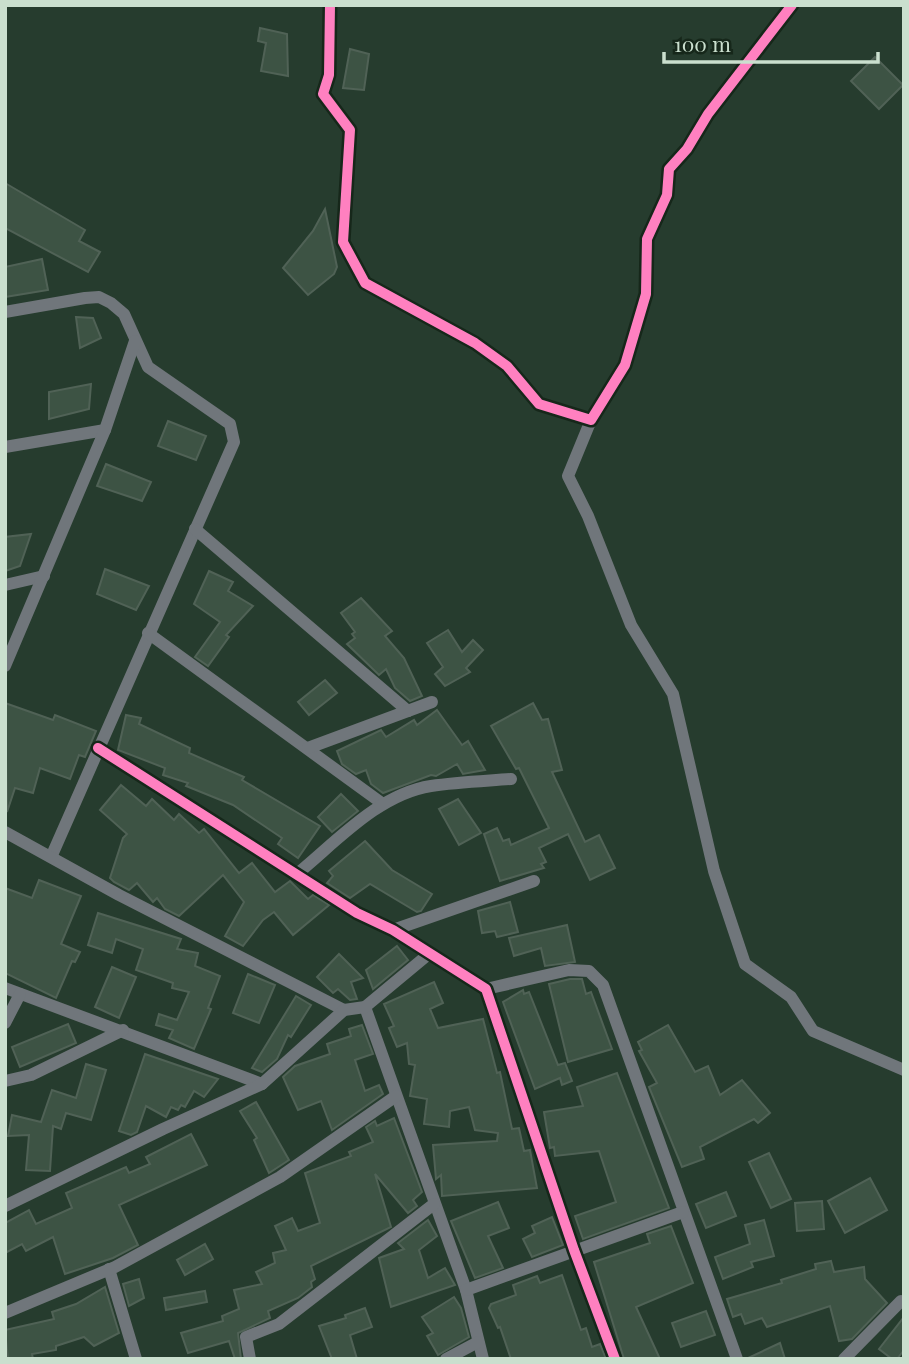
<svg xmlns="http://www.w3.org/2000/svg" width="909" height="1364" viewBox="0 0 909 1364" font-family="'Playfair Display',serif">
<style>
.building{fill:#3d5344;stroke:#506256;stroke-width:2}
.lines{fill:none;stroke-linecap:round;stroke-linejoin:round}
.street{stroke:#70767b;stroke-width:12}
.cycleway-casing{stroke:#16271a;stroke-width:15}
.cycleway{stroke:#ff80c0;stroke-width:10}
</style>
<rect width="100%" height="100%" fill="#263c2e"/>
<!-- building -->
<g class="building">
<polygon points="260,28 287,34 288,76 261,71 266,43 258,41"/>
<polygon points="350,49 369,54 364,90 343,88"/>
<polygon points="875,57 903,85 879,109 851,81"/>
<polygon points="5,183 85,230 79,241 100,252 88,272 5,228"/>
<polygon points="325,209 337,267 334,274 308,295 283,268 313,231"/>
<polygon points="42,259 48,290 5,297 5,267"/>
<polygon points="76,317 93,318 101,338 80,348"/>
<polygon points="91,384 89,409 49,419 49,392"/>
<polygon points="168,421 206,436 196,460 158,446"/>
<polygon points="106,464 151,482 142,501 97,486"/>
<polygon points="31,534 20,566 5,571 5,537"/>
<polygon points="105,569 149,586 136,610 97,594"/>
<polygon points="209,571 233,582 228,591 253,606 226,635 229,637 208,666 195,657 220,622 194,604"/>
<polygon points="361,598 392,631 385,636 404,658 422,696 410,701 395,688 386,669 379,675 347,644 355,638 352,634 355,632 341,613"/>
<polygon points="448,630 462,652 473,640 483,650 466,668 470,672 445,686 435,674 443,667 427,643"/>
<polygon points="325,680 337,693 309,715 298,702"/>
<polygon points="5,703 53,720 55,715 96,731 85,757 79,755 70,779 40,768 33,793 15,788 7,812"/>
<polygon points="533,703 542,720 548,719 562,770 552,772 585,842 599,835 615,868 590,880 568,834 539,848 546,862 541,864 544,868 500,881 484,834 497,828 503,841 509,839 511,845 549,828 519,768 516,769 491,726"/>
<polygon points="437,710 462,745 468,741 485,770 463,774 457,764 436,776 431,775 383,793 371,784 366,770 356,774 342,764 337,751 381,730 386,737 414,720 417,725"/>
<polygon points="126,715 141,718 139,724 190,748 189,753 244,777 242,780 320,826 298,858 278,844 282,838 233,805 186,786 188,783 163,775 165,768 118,750"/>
<polygon points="121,785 146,806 152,799 174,820 179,814 199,833 204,829 239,873 252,863 275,892 290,881 308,899 313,895 329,905 293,935 274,912 263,920 243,946 225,936 244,902 223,875 179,916 165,909 157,898 153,902 137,883 129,890 114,882 110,878 123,838 127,834 100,810"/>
<polygon points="341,794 358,811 332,832 318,817"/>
<polygon points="458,799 481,833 459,845 439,809"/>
<polygon points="365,841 392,870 432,894 421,911 417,912 370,884 350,898 327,883 333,876 329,871"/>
<polygon points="39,880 81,896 61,944 80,952 75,962 72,961 56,998 5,973 5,888 32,898"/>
<polygon points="510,902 518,932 497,937 495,931 482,933 478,911"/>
<polygon points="98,913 181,939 177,949 198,953 195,966 220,976 208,1008 211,1009 194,1049 169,1038 173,1030 156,1025 159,1014 177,1020 189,992 172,988 173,983 136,970 143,949 116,939 112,953 88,945"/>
<polygon points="567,925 575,962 545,966 541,948 514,956 509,938"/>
<polygon points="397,946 408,960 373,989 366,970"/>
<polygon points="339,954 363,978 351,982 357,999 350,1000 338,989 333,993 317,977"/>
<polygon points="112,967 136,977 119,1018 95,1007"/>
<polygon points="248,974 275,985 259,1023 233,1013"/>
<polygon points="570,979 582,979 586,994 591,992 612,1049 568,1062 549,984"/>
<polygon points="434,982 443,1003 430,1009 438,1028 483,1019 497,1073 500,1072 512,1129 519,1128 524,1151 530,1150 537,1188 442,1196 441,1175 436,1179 433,1145 497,1141 498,1133 475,1130 469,1107 450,1111 449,1127 424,1124 427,1099 410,1096 415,1065 409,1064 407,1043 397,1047 389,1028 394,1026 384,1004"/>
<polygon points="523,990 524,994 529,992 558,1065 565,1063 572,1081 562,1085 560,1078 535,1089 503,1002"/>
<polygon points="296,996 311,1005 291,1037 288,1035 277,1059 262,1072 252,1068"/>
<polygon points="68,1024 76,1043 20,1067 12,1047"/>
<polygon points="362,1025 373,1054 355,1060 365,1091 379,1085 383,1094 332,1130 321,1101 298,1110 283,1077 295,1066 330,1054 327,1044 351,1036 349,1029"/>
<polygon points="668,1025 695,1072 708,1066 720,1095 742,1080 770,1113 758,1123 754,1119 700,1147 704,1159 682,1167 649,1087 657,1083 639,1051 642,1050 638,1042"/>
<polygon points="145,1054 218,1079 204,1097 194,1091 185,1107 181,1105 178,1110 171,1107 166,1117 146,1106 137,1132 131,1135 119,1131"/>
<polygon points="86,1064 106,1070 91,1120 66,1113 61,1129 53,1126 50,1171 26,1170 29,1135 8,1136 12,1115 41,1122 52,1090 76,1098"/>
<polygon points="617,1073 669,1208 583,1239 575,1216 616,1202 599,1151 555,1156 554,1147 550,1148 544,1112 583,1106 577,1087"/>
<polygon points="256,1102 289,1160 269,1173 254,1140 257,1138 240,1111"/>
<polygon points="394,1118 422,1192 413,1200 417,1206 408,1213 375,1174 391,1227 311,1266 315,1279 311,1282 312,1287 298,1298 268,1311 270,1318 238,1333 241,1359 235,1359 229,1341 188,1353 181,1333 223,1321 222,1316 239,1309 234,1290 262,1284 256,1272 275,1263 273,1253 286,1250 275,1226 292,1218 298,1231 320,1223 305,1173 351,1156 349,1152 373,1142 366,1127 375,1121 377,1126"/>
<polygon points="191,1134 207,1165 119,1205 138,1245 113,1258 65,1274 53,1237 26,1251 22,1244 5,1253 5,1223 29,1210 36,1224 72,1208 66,1193 126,1167 129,1173 150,1164 146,1157"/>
<polygon points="769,1153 791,1199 771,1208 749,1162"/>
<polygon points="870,1178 887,1210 845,1233 828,1201"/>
<polygon points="726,1192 736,1216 706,1228 696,1204"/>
<polygon points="822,1201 824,1229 797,1231 795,1203"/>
<polygon points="498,1202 509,1228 488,1236 503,1268 475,1278 451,1221"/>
<polygon points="552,1217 563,1245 532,1257 523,1239 535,1233 532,1226"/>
<polygon points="428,1220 437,1236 419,1250 428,1278 445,1268 455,1285 391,1307 379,1258 404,1249 398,1243"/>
<polygon points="764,1220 774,1256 751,1262 753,1267 723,1279 715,1257 750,1244 745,1225"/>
<polygon points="671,1226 693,1283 636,1307 660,1359 624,1359 594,1262 650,1243 647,1234"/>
<polygon points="205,1244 213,1259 185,1275 177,1260"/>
<polygon points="831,1261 834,1272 864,1267 865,1279 887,1303 852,1339 839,1341 830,1306 767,1327 762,1318 745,1324 741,1314 733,1317 727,1299 782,1283 781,1280 816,1269 815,1264"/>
<polygon points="562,1275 581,1330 586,1328 592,1347 600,1344 606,1359 511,1359 500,1327 498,1328 489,1308 491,1304 516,1295 513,1285 537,1276 540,1283"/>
<polygon points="139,1279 144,1298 129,1306 123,1284"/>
<polygon points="105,1287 119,1333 94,1346 84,1337 56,1346 56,1350 32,1354 33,1359 8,1359 5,1330 54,1319 52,1312 76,1304"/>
<polygon points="205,1291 207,1302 166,1310 164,1298"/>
<polygon points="454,1297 461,1308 469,1337 438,1355 427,1336 433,1333 422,1317"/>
<polygon points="365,1308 372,1327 350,1335 357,1359 332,1359 319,1326 346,1318 345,1315"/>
<polygon points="706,1311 715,1335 681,1347 672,1323"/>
<polygon points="904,1317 904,1350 897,1359 892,1359 879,1349"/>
<polygon points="780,1343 785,1359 746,1359"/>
</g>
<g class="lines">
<!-- street -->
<g class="street">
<polyline points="330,5 329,75 323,94 350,130 343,242 365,283 475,343 507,366 539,404 591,420 625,365 646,294 647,239 667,195 669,169 687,149 708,114 792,5"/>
<polyline points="5,312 85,298 99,297 111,303 124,314 148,367 230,424 234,442 52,855"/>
<polyline points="591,420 568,476 588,516 631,625 673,694 714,871 745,964 791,997 813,1031 904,1070"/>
<polyline points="5,447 105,430"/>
<polyline points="195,529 408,711"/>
<polyline points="5,585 44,576"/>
<polyline points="148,633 383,804"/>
<polyline points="5,666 105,430 135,341"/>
<polyline points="98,748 357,913 393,930 486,989 574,1250 615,1359"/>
<polyline points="308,748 432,702"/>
<polyline points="5,832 119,895 344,1010"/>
<path d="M298,873C337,841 379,794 431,786C457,782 485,781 511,779"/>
<polyline points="393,930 534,881"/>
<polyline points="5,988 262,1084"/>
<polyline points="486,989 569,970 589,971 603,985 737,1359"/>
<polyline points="365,1007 466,1290 483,1359"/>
<polyline points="5,1023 20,994"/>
<polyline points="5,1081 31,1075 123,1030"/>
<polyline points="5,1206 163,1129 262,1084 344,1010 365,1007 430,953"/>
<polyline points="109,1269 136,1359"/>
<polyline points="466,1290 683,1212"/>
<polyline points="5,1313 115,1267 280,1177 396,1096"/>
<polyline points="250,1359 246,1337 279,1324 434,1204"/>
<polyline points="446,1359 478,1342"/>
<polyline points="844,1359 901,1301"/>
</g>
<!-- cycleway casing -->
<g class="cycleway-casing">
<g id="cycleway">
<polyline points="330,5 329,75 323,94 350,130 343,242 365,283 475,343 507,366 539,404 591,420 625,365 646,294 647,239 667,195 669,169 687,149 708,114 792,5"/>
<polyline points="98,748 357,913 393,930 486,989 574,1250 615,1359"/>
</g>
</g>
<!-- cycleway -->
<use href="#cycleway" class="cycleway"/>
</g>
<!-- border -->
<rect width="909" height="1364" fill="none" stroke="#cadfce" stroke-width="14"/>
<!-- scale -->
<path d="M664 52v10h214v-10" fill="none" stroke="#cadfce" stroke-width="3.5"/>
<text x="674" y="52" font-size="21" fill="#cadfce" stroke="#16271a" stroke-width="5" paint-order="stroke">100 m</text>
</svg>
